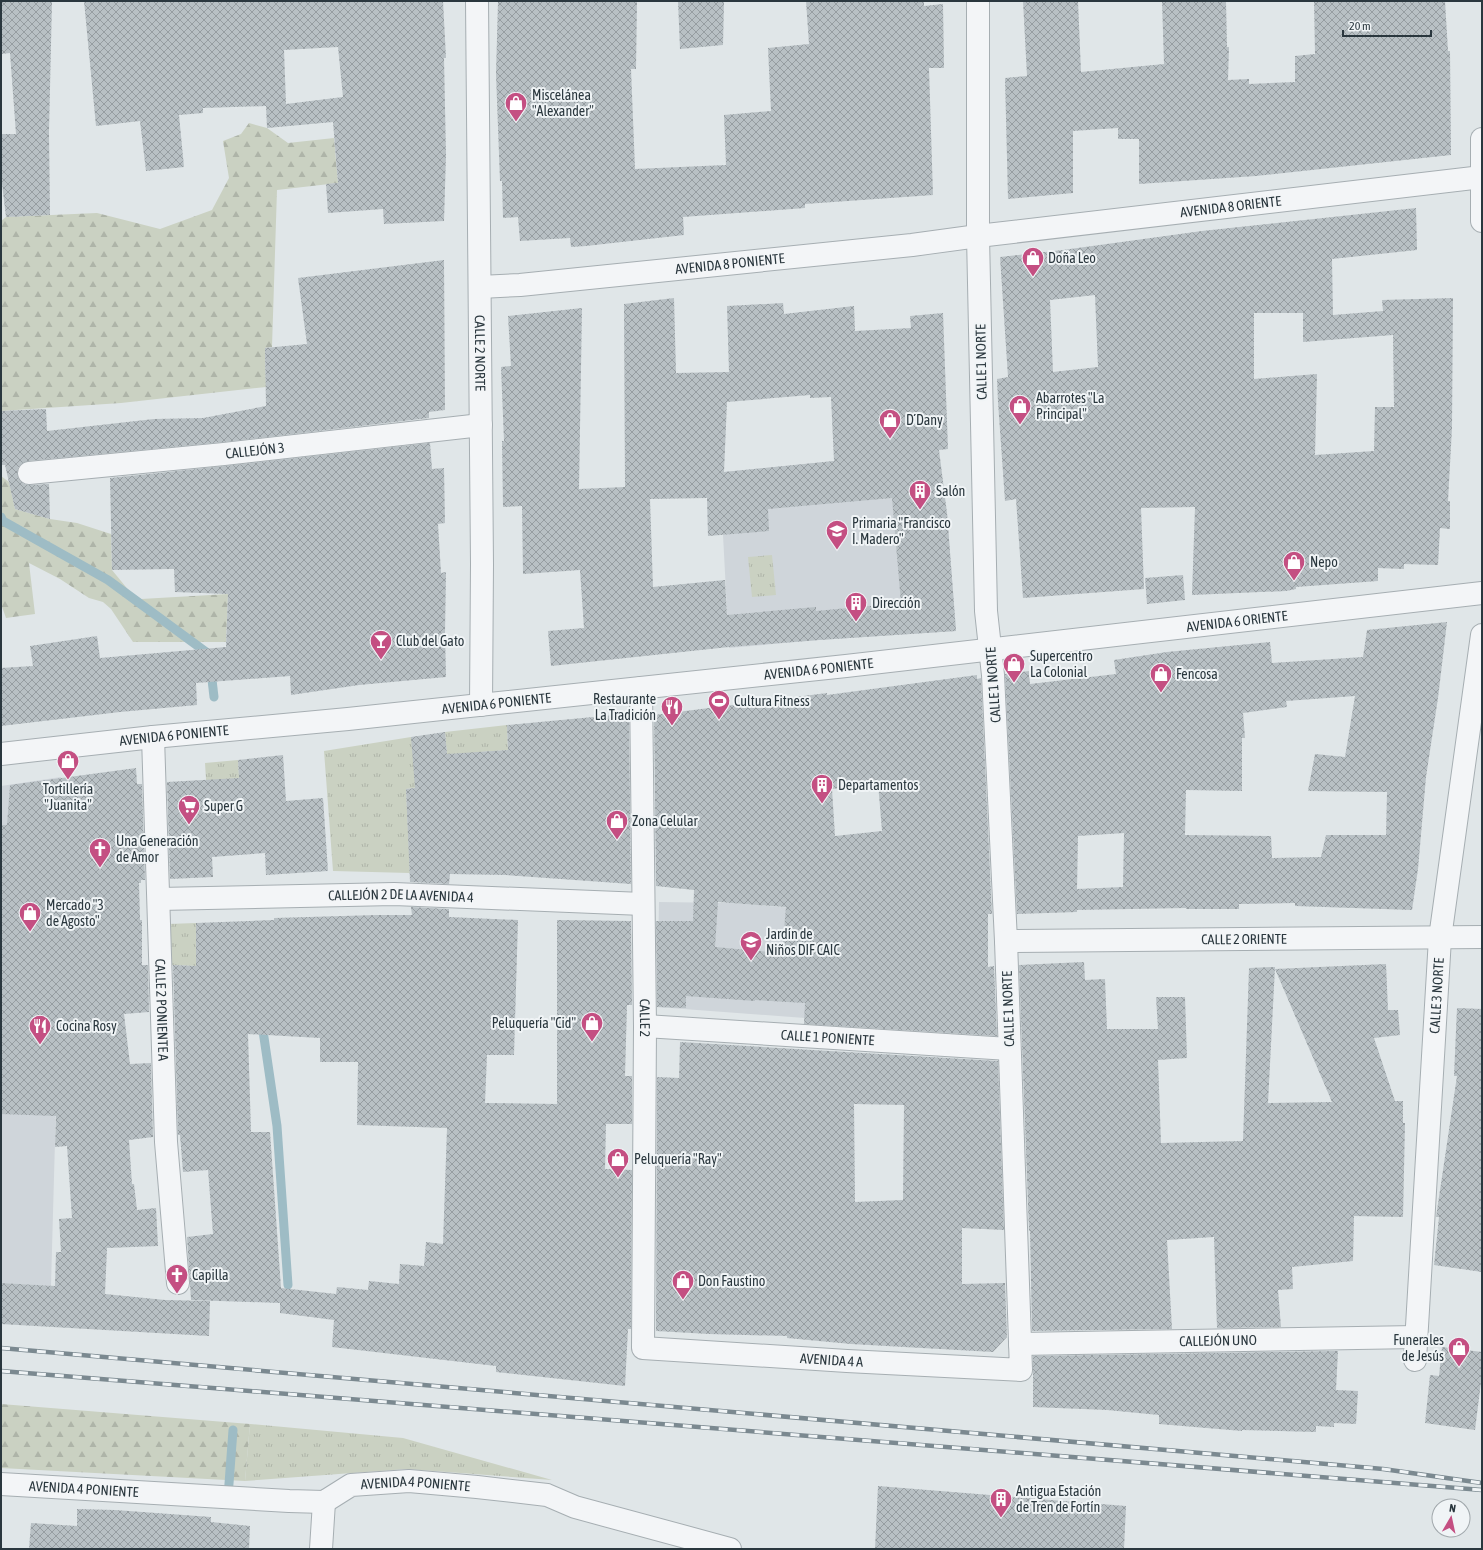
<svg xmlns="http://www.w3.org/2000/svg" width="1483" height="1550" viewBox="0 0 1483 1550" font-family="'Asap Condensed',sans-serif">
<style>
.built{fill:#cfd5da}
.grass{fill:url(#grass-tufts)}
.forest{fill:url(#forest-firs)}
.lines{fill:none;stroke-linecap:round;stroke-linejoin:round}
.stream{stroke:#9ebcc5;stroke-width:9}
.building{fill:url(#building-cross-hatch);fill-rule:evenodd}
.minor-casing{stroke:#a6aeb2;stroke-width:24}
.minor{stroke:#f3f5f7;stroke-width:22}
.rail-casing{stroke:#7b8990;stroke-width:4.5}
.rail{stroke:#f0f4f6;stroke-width:3;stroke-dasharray:9;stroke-linecap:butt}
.labels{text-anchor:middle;stroke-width:4;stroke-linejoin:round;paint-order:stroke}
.poi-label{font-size:14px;fill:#2a373e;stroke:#f0f4f6;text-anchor:start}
.street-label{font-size:14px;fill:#2a373e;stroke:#f0f4f6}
</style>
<defs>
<pattern id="grass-tufts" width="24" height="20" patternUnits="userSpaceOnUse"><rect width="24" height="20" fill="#cad1c2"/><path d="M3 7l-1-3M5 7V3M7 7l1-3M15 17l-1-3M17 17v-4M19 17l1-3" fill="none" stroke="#aeb4a8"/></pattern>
<pattern id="forest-firs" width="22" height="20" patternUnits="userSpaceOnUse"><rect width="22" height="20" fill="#cad1c2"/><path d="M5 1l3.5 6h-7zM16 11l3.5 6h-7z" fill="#aeb4a8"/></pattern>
<pattern id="building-cross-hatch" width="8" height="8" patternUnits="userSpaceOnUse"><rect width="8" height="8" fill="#b8c0c4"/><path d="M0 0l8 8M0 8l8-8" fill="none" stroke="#969da1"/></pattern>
</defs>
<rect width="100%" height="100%" fill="#e0e6e8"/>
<!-- built -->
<g class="built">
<polygon points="834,461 947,513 956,631 819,640 729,648 723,535 724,472"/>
<polygon points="61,777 57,1069 51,1286 1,1283 1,786"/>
<polygon points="659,902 731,903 821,910 805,1018 657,1007"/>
</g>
<!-- grass -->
<g class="grass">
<polygon points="772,555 776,595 752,597 748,557"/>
<polygon points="507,725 508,750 480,752 449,783 406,789 410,873 333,871 324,751 411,737 448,766 445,732"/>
<polygon points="238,760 241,807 207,796 205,763"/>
<polygon points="196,923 196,966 171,965 168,924"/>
<polygon points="250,1424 403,1438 552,1480 407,1469 245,1481"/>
</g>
<!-- forest -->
<g class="forest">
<polygon points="249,123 267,128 288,143 334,138 338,183 277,190 272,347 265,348 266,387 121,403 1,411 1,221 6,217 97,213 160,229 212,210 229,178 223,141 241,134"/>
<polygon points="1,476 9,482 15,509 50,519 77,523 111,534 112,570 130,592 141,599 228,594 226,642 133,642 111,609 103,602 89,598 60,579 29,563 35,614 6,618 1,604"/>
<polygon points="1,1404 250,1424 245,1481 1,1468"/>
</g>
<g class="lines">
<!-- stream -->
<g class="stream">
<polyline points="1,517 3,521 108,580 206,652 208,658"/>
<polyline points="211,671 214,697"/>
<polyline points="262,1024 277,1126 288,1285"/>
<polyline points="228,1497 233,1430"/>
</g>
</g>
<!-- building -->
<g class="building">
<polygon points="1,1 52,1 49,132 50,215 6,217 1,175 2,134 16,134 10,53 1,54"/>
<path d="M84,1H443L446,58H444L446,155L444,221L384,224L383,209L328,213L326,184L338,183L333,122L267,128L266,106L203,108V113L179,115L184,167L146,171L140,121L96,126ZM338,47L343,97L286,104L284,50Z"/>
<polygon points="498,1 637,1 636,69 631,69 635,169 726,165 724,115 771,111 768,48 809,44 806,1 924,1 924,6 943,4 944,68 929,68 933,195 805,204 805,208 683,217 684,235 586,246 571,247 570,238 520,241 518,217 503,218 502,181 500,181 496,74"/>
<polygon points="678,1 724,1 723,45 680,49"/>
<polygon points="1023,1 1078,1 1081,72 1164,64 1162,1 1226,1 1227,47 1229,47 1228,80 1249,79 1249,84 1295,82 1295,56 1315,54 1314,1 1445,1 1448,51 1450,51 1451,155 1256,176 1139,184 1139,139 1118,139 1118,128 1073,131 1073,193 1008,199 1005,78 1027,76"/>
<path d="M1416,208L1417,250L1332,259L1333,315L1383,311L1382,300L1453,298L1452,428L1448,501H1450V529L1440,528L1438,565L1404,564V569L1378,568V581L1296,587V589L1286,591L1192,595L1195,507L1141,508L1144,589L1023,598L1016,499L1005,501L998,402L997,379L1008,377L1000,257L1063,250L1202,231ZM1095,295L1098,367L1053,372L1050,300ZM1254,313H1303V342L1393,335L1394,407H1375L1374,451L1315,455L1317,374L1254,379Z"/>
<polygon points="444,260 445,410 429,412 429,418 223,442 28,461 22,463 18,468 17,474 19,480 24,484 30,485 49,484 50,519 15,509 5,465 1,465 1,411 46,409 47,431 154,419 203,418 266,406 265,348 307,344 298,278"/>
<path d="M674,298L676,373L729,372L727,306L783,303L784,314L854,306L855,331L911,328L910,316L943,313L948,449L939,450L947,513L956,631L819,640L729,647L551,666L548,631L584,628L580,570L523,574L522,506L503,507L502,441H504L501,367L511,366L508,316L582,308L579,489L625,487L624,304ZM810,395V398L831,397L834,461L724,472L727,402ZM707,498L708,536L769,531L768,509L892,498L901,603L816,611V607L727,615L725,580L653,587L650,499Z"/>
<polygon points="430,443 432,469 444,468 445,523 438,524 441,573 446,572 445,633 446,677 359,685 291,695 290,676 196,683 197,705 120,712 1,726 1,668 33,666 30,646 97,636 100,658 226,647 228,594 175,592 174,569 112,570 110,478 225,466"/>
<polygon points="1183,575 1185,600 1147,604 1145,578"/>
<path d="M1447,622L1438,698L1426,777L1418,869L1412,910L1295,906V903L1239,904V909H1186V908L1077,910V912L1017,914L1005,674L1029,671L1030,684L1116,674L1114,660L1167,652L1270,642L1272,663L1363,657L1367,630ZM1355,696L1345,757L1315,754L1308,791L1387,792L1386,835H1326L1321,857L1272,858L1271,836L1185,835L1186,790L1242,791V738H1245L1243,713L1287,707L1286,701ZM1124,833L1123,887L1077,889L1078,836Z"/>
<path d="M977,675V679L981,678L992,914H988V967L994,966L997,1036L804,1024L805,1003L755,1000V1001L686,996V1008L657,1007L656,921H693L694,890L656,886L654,715L827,693V695ZM878,783L882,831L835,836L832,789ZM718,902L786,907L782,953L715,947Z"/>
<polygon points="625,714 625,718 629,718 631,884 506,875 450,874 449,884 410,882 406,789 415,788 411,737 445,732 447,754 508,750 507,725"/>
<polygon points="283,755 286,801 323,798 328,871 266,875 265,853 212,857 213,877 170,879 167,782 239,778 238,760"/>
<polygon points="136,768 137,784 142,784 145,880 141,880 141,883 139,883 140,920 142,920 142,965 148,965 149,1012 124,1014 130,1064 151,1063 153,1137 129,1140 132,1184 134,1184 137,1210 156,1208 158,1246 107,1248 105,1294 165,1300 210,1301 209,1336 1,1324 1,1283 55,1286 56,1252 61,1252 59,1219 72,1218 67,1146 55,1147 56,1116 1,1114 1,825 7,825 10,785"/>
<path d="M411,907L449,909V917L518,920L514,1055H487L485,1103L557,1104V920L631,921L632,1005H627L625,1076H632V1124H606L605,1169L632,1170L631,1329H628L625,1386L496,1372V1366L332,1347L334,1320L280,1313V1303L191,1300L187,1237L213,1234L208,1170L183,1172L180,1135H178L173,965L196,966V923L274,920V918L377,915H412ZM248,1034L320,1038V1062H358L357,1125L447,1128L443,1244L426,1242L424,1266L400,1264L399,1284L369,1281L368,1290L337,1287L336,1294L281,1288L270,1132H251Z"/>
<polygon points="1084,962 1085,980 1105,979 1107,1029 1158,1029 1156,997 1185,997 1187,1058 1158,1060 1161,1143 1243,1141 1249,968 1275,967 1268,1103 1332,1102 1275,969 1386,964 1388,1010 1398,1010 1400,1035 1374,1038 1395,1101 1403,1101 1403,1123 1405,1123 1403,1217 1354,1216 1353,1261 1292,1267 1293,1289 1278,1290 1281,1327 1217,1328 1214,1237 1167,1240 1172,1329 1032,1331 1030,1231 1029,1231 1019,965"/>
<polygon points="1457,1008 1482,1009 1482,1272 1434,1265 1439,1217 1436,1217 1457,1076 1454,1076"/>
<path d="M680,1042L998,1061L1004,1230L962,1228V1284L1005,1283L1007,1337L993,1352L851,1344L787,1338V1336L709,1334L656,1331L657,1077L679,1078ZM854,1104L904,1105L903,1200L855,1202Z"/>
<polygon points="1442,1347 1482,1352 1482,1374 1475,1430 1425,1423 1430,1375 1439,1376"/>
<polygon points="1338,1351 1336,1390 1358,1391 1356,1424 1334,1423 1334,1427 1316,1426 1316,1432 1242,1430 1242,1431 1159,1424 1159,1415 1107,1410 1033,1407 1033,1356"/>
<polygon points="878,1486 1126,1506 1124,1549 875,1549"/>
<polygon points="77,1509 115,1510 211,1517 211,1522 250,1526 249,1549 29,1549 31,1523 77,1526"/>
</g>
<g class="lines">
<!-- minor casing -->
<g class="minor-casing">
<g id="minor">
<path id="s1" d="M477,1L482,564L481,705"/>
<polyline points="1482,139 1482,221"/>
<path id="s2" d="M480,287L520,285L912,245L978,236L1482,177"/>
<path id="s3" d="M29,473L224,454L481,425"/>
<path id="s4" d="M641,688L645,1026L643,1348L847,1361L1021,1370L1006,941L993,675L986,611L978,236V1"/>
<path id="s5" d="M153,737L166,1142L178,1283"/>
<path id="s6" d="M1,754L153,737L348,719L846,666L1482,593"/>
<path id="s7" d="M159,899L394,894L643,904"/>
<path id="s8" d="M1006,941L1482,937"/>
<path id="s9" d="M645,1026L1009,1049"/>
<path id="s10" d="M1020,1344L1416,1337"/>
<path id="s11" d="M1415,1360L1440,938L1482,635"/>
<path id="s12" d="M1,1484L289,1501L324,1502L351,1485L409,1481L477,1487L547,1495L575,1507L730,1549"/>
<polyline points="321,1549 324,1502"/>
</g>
</g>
<!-- minor -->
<use href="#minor" class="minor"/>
<!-- rail casing -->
<g class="rail-casing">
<g id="rail">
<polyline points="1,1348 1383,1469 1482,1483"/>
<polyline points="1,1371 1482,1490"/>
</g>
</g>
<!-- rail -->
<use href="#rail" class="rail"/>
</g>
<!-- icons -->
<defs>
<g id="shop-pin" transform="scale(1.15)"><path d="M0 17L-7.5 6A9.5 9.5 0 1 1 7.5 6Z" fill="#c44f82" stroke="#f0f4f6"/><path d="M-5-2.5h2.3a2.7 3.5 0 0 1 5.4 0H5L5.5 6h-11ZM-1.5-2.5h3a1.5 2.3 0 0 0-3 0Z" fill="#fff"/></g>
<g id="building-pin" transform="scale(1.15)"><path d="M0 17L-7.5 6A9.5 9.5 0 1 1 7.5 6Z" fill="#c44f82" stroke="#f0f4f6"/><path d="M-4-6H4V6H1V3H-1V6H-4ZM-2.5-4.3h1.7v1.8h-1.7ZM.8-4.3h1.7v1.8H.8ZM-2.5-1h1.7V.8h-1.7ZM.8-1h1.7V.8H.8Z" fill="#fff"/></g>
<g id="school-pin" transform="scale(1.15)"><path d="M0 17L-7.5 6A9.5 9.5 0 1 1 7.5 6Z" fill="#c44f82" stroke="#f0f4f6"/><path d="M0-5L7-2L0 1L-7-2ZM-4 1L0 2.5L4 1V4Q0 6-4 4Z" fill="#fff"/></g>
<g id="bar-pin" transform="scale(1.15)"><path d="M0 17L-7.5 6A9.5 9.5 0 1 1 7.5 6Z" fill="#c44f82" stroke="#f0f4f6"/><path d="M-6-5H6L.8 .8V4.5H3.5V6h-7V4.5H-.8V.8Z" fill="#fff"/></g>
<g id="stadium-pin" transform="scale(1.15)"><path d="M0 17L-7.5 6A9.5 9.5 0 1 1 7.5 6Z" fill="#c44f82" stroke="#f0f4f6"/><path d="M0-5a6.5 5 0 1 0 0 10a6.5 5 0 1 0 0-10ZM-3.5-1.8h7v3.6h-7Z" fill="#fff"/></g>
<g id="restaurant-pin" transform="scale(1.15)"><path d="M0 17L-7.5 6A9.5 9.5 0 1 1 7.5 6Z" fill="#c44f82" stroke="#f0f4f6"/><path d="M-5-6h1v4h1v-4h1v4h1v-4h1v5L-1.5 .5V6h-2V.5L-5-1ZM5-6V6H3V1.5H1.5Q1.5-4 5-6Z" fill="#fff"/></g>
<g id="supermarket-pin" transform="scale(1.15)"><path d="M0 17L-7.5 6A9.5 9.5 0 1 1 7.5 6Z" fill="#c44f82" stroke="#f0f4f6"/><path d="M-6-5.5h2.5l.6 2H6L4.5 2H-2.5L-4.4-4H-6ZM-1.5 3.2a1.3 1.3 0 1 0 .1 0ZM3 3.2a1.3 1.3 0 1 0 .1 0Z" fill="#fff"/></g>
<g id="church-pin" transform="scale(1.15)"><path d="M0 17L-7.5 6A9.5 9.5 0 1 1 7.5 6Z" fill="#c44f82" stroke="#f0f4f6"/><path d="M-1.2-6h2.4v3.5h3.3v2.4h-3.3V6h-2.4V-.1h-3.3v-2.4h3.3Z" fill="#fff"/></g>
</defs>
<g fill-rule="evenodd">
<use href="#shop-pin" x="516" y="103"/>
<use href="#shop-pin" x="1033" y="258"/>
<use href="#shop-pin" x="1020" y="406"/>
<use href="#shop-pin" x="890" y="420"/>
<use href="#building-pin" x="920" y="491"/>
<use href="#school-pin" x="837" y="531"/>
<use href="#shop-pin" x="1294" y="562"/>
<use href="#building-pin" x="856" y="603"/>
<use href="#bar-pin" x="381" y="641"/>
<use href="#shop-pin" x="1014" y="664"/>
<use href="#shop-pin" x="1161" y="674"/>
<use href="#stadium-pin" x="719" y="701"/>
<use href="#restaurant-pin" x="672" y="707"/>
<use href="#shop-pin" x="68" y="761"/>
<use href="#building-pin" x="822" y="785"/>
<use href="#supermarket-pin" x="189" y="806"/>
<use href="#shop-pin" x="617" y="821"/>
<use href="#church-pin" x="100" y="849"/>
<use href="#shop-pin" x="30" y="913"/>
<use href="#school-pin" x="751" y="942"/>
<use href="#shop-pin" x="592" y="1023"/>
<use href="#restaurant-pin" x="40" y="1026"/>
<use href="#shop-pin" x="618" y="1159"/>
<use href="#church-pin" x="177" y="1275"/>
<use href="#shop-pin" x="683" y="1281"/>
<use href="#shop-pin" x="1459" y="1348"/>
<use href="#building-pin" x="1001" y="1499"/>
</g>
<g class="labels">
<!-- poi labels -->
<g class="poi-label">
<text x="532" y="100">Miscelánea<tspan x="532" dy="16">"Alexander"</tspan></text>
<text x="1048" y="263">Doña Leo</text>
<text x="1036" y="403">Abarrotes "La<tspan x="1036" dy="16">Principal"</tspan></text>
<text x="906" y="425">D´Dany</text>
<text x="936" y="496">Salón</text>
<text x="852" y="528">Primaria "Francisco<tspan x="852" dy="16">I. Madero"</tspan></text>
<text x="1310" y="567">Nepo</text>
<text x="872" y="608">Dirección</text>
<text x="396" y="646">Club del Gato</text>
<text x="1030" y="661">Supercentro<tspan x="1030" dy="16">La Colonial</tspan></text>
<text x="1176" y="679">Fencosa</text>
<text x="656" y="704" text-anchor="end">Restaurante<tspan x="656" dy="16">La Tradición</tspan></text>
<text x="734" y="706">Cultura Fitness</text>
<text x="838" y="790">Departamentos</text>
<text x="68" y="794" text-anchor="middle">Tortillería<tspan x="68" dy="16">"Juanita"</tspan></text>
<text x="204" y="811">Super G</text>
<text x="632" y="826">Zona Celular</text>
<text x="116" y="846">Una Generación<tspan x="116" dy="16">de Amor</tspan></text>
<text x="46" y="910">Mercado "3<tspan x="46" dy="16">de Agosto"</tspan></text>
<text x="766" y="939">Jardín de<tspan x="766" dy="16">Niños DIF CAIC</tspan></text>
<text x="576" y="1028" text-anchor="end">Peluquería "Cid"</text>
<text x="56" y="1031">Cocina Rosy</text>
<text x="634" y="1164">Peluquería "Ray"</text>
<text x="192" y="1280">Capilla</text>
<text x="698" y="1286">Don Faustino</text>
<text x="1444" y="1345" text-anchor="end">Funerales<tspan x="1444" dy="16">de Jesús</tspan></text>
<text x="1016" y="1496">Antigua Estación<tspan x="1016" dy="16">de Tren de Fortín</tspan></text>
</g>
<!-- street labels -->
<g class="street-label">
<text dy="5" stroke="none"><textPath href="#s2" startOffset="755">AVENIDA 8 ORIENTE</textPath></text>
<text dy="5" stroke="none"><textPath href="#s2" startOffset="251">AVENIDA 8 PONIENTE</textPath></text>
<text dy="5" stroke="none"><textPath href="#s1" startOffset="352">CALLE 2 NORTE</textPath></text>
<text transform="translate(981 362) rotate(-91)" y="5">CALLE 1 NORTE</text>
<text dy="5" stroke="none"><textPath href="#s3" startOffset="227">CALLEJÓN 3</textPath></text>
<text dy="5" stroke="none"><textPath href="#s6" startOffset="1243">AVENIDA 6 ORIENTE</textPath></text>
<text dy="5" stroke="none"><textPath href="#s6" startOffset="822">AVENIDA 6 PONIENTE</textPath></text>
<text transform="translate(993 685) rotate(-94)" y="5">CALLE 1 NORTE</text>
<text dy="5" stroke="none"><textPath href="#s6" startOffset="498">AVENIDA 6 PONIENTE</textPath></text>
<text dy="5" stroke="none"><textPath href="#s6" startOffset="174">AVENIDA 6 PONIENTE</textPath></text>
<text dy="5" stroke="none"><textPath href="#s7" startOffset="242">CALLEJÓN 2 DE LA AVENIDA 4</textPath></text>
<text dy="5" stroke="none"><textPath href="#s8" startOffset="238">CALLE 2 ORIENTE</textPath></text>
<text dy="5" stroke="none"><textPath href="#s11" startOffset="365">CALLE 3 NORTE</textPath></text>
<text transform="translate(1008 1009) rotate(-92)" y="5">CALLE 1 NORTE</text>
<text dy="5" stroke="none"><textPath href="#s5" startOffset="273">CALLE 2 PONIENTE A</textPath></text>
<text dy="5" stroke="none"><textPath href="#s4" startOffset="330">CALLE 2</textPath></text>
<text dy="5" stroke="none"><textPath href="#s9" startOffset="183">CALLE 1 PONIENTE</textPath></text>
<text dy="5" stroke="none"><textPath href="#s10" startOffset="198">CALLEJÓN UNO</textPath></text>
<text dy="5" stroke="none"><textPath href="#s4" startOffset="849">AVENIDA 4 A</textPath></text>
<text dy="5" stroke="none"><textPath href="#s12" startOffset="420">AVENIDA 4 PONIENTE</textPath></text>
<text dy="5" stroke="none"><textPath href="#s12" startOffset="83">AVENIDA 4 PONIENTE</textPath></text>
</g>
</g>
<!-- border -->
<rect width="1483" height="1550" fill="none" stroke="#2a373e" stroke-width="4"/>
<!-- north arrow -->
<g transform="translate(1451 1518) rotate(9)"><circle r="19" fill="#f0f4f6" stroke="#a1a8ac"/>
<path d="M0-3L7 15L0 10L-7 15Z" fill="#c44f82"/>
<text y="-6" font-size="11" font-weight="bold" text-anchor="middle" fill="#2a373e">N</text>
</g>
<!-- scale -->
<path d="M1343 30v6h88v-6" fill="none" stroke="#2a373e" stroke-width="2"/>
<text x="1349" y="30" font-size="12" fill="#2a373e" stroke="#f0f4f6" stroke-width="3" paint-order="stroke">20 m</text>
</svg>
